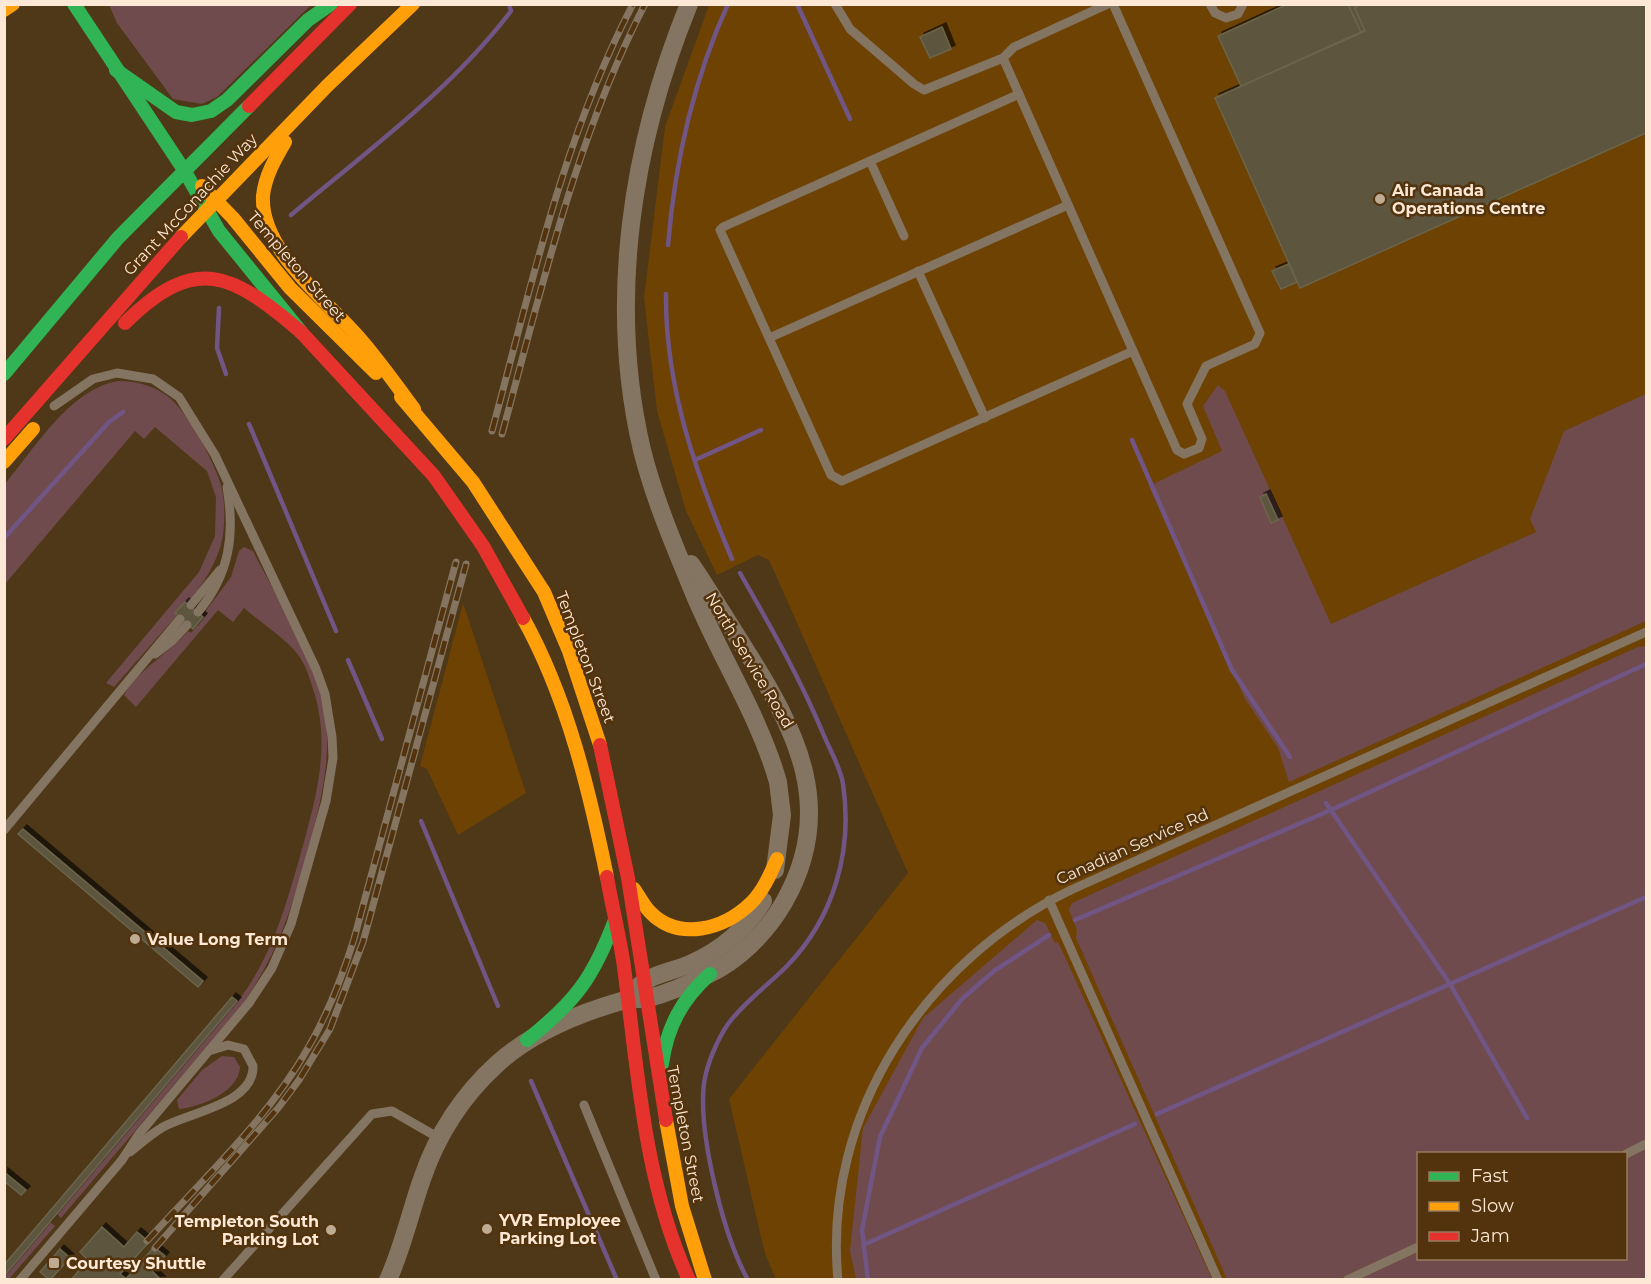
<svg xmlns="http://www.w3.org/2000/svg" width="1651" height="1284" viewBox="0 0 1651 1284" font-family="Montserrat,sans-serif">
<style>
.built{fill:#6d4203;fill-rule:evenodd}
.green{fill:#704b4d}
.lines{fill:none;stroke-linecap:round;stroke-linejoin:round}
.stream{stroke:#715584;stroke-width:4.5}
.building{fill:#5d553d;stroke:#6b654c;stroke-width:1.5;filter:url(#shadow)}
.lane{stroke:#847462;stroke-width:9}
.street{stroke:#847462;stroke-width:18}
.fast{stroke:#30b455;stroke-width:14}
.slow{stroke:#ff9f0a;stroke-width:14}
.jam{stroke:#e5322d;stroke-width:14}
.rail-casing{stroke:#847460;stroke-width:7}
.rail{stroke:#53330d;stroke-width:4.5;stroke-dasharray:14;stroke-linecap:butt}
.poi-dot{fill:#bfaa92;stroke:#53330d;stroke-width:2}
.labels{text-anchor:middle;stroke-width:5;stroke-linejoin:round;paint-order:stroke}
.poi-label{font-size:16px;font-weight:bold;fill:#fce8d4;stroke:#53330d;text-anchor:start}
.street-label{font-size:16px;fill:#fce8d4;stroke:#53330d}
</style>
<defs>
<filter id="shadow"><feDropShadow dx="4" dy="-4" stdDeviation="0" flood-color="#0009"/></filter>
</defs>
<rect width="100%" height="100%" fill="#4e3818"/>
<!-- built -->
<g class="built">
<path d="M709,5H1646V1279H776L765,1254L729,1099L908,873L769,560L758,555L717,575L686,511L657,411L644,298L665,127ZM1418,1154H1626V1258H1418Z"/>
<polygon points="463,603 526,793 458,835 427,769 420,766"/>
</g>
<!-- green -->
<g class="green">
<polygon points="109,5 311,5 217,97 202,104 173,99 117,23"/>
<path d="M118,381C136,381 151,385 166,395C187,410 213,459 221,485C225,500 225,519 223,535C219,560 203,585 187,603L185,602L175,613L177,615L114,687L106,683L199,572L215,536L216,497L207,471L155,427L144,439L135,431L5,584V484C35,448 70,389 118,381Z"/>
<polygon points="1218,385 1225,391 1331,624 1536,532 1530,519 1564,431 1646,394 1646,621 1289,782 1278,748 1245,699 1149,486 1222,451 1203,406"/>
<path d="M244,547L253,551C274,593 307,645 320,690C336,748 322,799 306,856C289,917 278,952 242,1005L61,1218L57,1214L238,1001C271,958 284,911 299,860C315,801 333,746 312,686C309,676 305,664 299,656C288,640 260,622 244,608L233,622L218,610L136,707L124,695C139,669 168,654 188,631L191,633L207,614L205,612L231,577L239,551Z"/>
<polygon points="1646,646 1646,1140 1617,1153 1418,1154 1418,1243 1338,1279 1227,1279 1076,938 1077,930 1069,910 1072,903 1638,647"/>
<polygon points="1037,920 1045,923 1055,943 1058,942 1212,1279 856,1279 850,1251 863,1128 923,1018"/>
<path d="M222,1056L234,1057L240,1067C239,1092 200,1107 179,1109L177,1100L202,1070Z"/>
<polygon points="1646,1149 1646,1279 1357,1280 1418,1252 1418,1258 1626,1258 1626,1159"/>
<polygon points="50,1222 55,1226 9,1279 5,1279 5,1276"/>
</g>
<g class="lines">
<!-- stream -->
<g class="stream">
<polyline points="797,4 850,119"/>
<path d="M291,215C366,152 451,90 511,11L509,4"/>
<path d="M668,245C675,161 693,81 728,4"/>
<path d="M666,294C665,386 696,474 732,559"/>
<polyline points="219,308 217,348 226,374"/>
<polyline points="249,424 336,631"/>
<polyline points="1132,440 1232,670 1290,757"/>
<polyline points="695,460 761,430"/>
<polyline points="4,538 109,422 123,412"/>
<path d="M740,573C771,627 801,680 825,738C831,752 841,769 843,784C853,851 834,918 786,967C767,986 744,1002 728,1024C717,1040 707,1064 704,1083C698,1133 723,1235 748,1280"/>
<polyline points="348,660 382,739"/>
<polyline points="1326,803 1450,984 1527,1118"/>
<polyline points="421,821 498,1006"/>
<polyline points="1075,920 1331,810 1646,664"/>
<polyline points="531,1081 617,1280"/>
<polyline points="1157,1114 1646,897"/>
<polyline points="863,1245 1135,1124"/>
<polyline points="868,1280 862,1230 880,1137 922,1048 962,999 994,971 1049,935"/>
</g>
</g>
<!-- building -->
<g class="building">
<polygon points="1288,4 1348,4 1361,32 1241,86 1218,36"/>
<polygon points="1348,4 1361,4 1355,8 1365,31 1361,32"/>
<polygon points="1361,4 1646,4 1646,133 1300,288 1215,98 1365,31 1355,8"/>
<polygon points="942,27 951,49 930,58 920,37"/>
<polygon points="1289,264 1297,282 1281,289 1272,271"/>
<polygon points="1266,494 1278,520 1271,523 1260,497"/>
<polygon points="185,602 203,617 193,629 175,613"/>
<polygon points="23,829 203,981 198,987 18,834"/>
<polygon points="232,997 237,1001 4,1276 4,1265"/>
<polygon points="4,1172 26,1190 21,1195 4,1181"/>
<polygon points="102,1227 124,1247 137,1232 149,1242 120,1274 126,1279 154,1247 165,1256 152,1271 161,1280 71,1280 88,1260 80,1252"/>
<polygon points="60,1249 70,1258 50,1280 40,1272"/>
</g>
<g class="lines">
<!-- lane -->
<g class="lane">
<polyline points="835,4 850,29 914,84 924,90 1003,58 1014,47 1108,4"/>
<polyline points="1210,4 1215,13 1226,18 1238,14 1243,4"/>
<polyline points="1003,58 1177,450 1184,454 1199,448 1202,439 1187,404 1206,366 1255,344 1260,333 1113,4"/>
<polyline points="870,161 904,236"/>
<polyline points="1068,205 769,338 831,475 842,481 1133,351"/>
<polyline points="918,271 985,418"/>
<polyline points="769,338 720,230 723,227 1019,94"/>
<polyline points="191,605 220,570"/>
<path d="M198,612C230,574 235,534 227,487"/>
<polyline points="155,654 172,641 187,625"/>
<polyline points="4,830 180,619"/>
<polyline points="1049,900 1218,1280"/>
<polyline points="584,1105 656,1280"/>
<path d="M130,1152C141,1143 151,1134 163,1127C190,1112 254,1104 253,1066L244,1049L228,1045L212,1050"/>
<polyline points="1626,1154 1646,1144"/>
<polyline points="20,1280 122,1160 139,1134 249,1003 272,968 291,924 326,801 333,758 332,737 325,694 316,669 215,455 179,397 153,379 117,373 93,379 54,406"/>
<polyline points="223,1280 372,1114 392,1111 439,1138"/>
<path d="M838,1280C822,1113 926,959 1073,889L1646,632"/>
<polyline points="1347,1280 1418,1247"/>
</g>
<!-- street -->
<g class="street">
<path d="M689,4C632,144 607,301 642,450C654,498 674,545 693,591C719,655 759,715 778,782L782,815L775,870"/>
<path d="M636,989C649,974 672,972 690,964C720,951 746,929 763,901"/>
<path d="M388,1280C403,1247 410,1213 422,1179C437,1135 463,1095 497,1064C532,1032 579,1013 625,1000C633,998 641,1000 649,998C668,993 689,984 707,975C738,961 766,933 783,904C838,810 797,731 745,649C727,621 710,592 691,564"/>
</g>
<!-- fast -->
<g class="fast">
<polyline points="74,4 184,170 219,231 301,332"/>
<polyline points="116,70 176,112 192,115 211,111 227,100 308,20 331,4"/>
<polyline points="4,374 118,238 249,106"/>
<path d="M527,1040C576,1001 593,978 615,920"/>
<path d="M662,1064C667,1027 682,999 710,974"/>
</g>
<!-- slow -->
<g class="slow">
<polyline points="4,10 13,4"/>
<path d="M285,142C275,159 265,176 263,196C260,251 329,302 361,340C380,362 397,386 414,409"/>
<polyline points="202,186 233,218 290,288 376,373"/>
<polyline points="181,237 327,86 413,4"/>
<polyline points="401,397 473,482 544,592 569,651 600,745"/>
<polyline points="4,462 33,429"/>
<path d="M523,618C567,697 589,789 607,877"/>
<path d="M634,889C639,896 644,906 650,912C679,942 724,929 751,903C763,891 770,875 777,859"/>
<polyline points="666,1120 682,1206 705,1280"/>
</g>
<!-- jam -->
<g class="jam">
<polyline points="249,106 350,4"/>
<path d="M125,323C196,253 232,273 301,332"/>
<polyline points="301,332 434,476 483,546 523,618"/>
<polyline points="4,439 181,237"/>
<polyline points="600,745 628,878 666,1120"/>
<path d="M607,877C612,907 620,937 624,967C638,1073 644,1182 689,1280"/>
</g>
<!-- rail casing -->
<g class="rail-casing">
<g id="rail">
<path d="M492,431C531,287 563,138 633,4"/>
<path d="M502,434C542,288 575,140 645,4"/>
<path d="M147,1241C201,1181 268,1119 308,1048C328,1014 342,977 354,939L456,562"/>
<polyline points="155,1248 279,1107 299,1080 330,1029 363,942 466,564"/>
</g>
</g>
<!-- rail -->
<use href="#rail" class="rail"/>
</g>
<!-- markers -->
<g class="poi-dot">
<circle cx="1380" cy="199" r="6"/>
<circle cx="135" cy="939" r="6"/>
<circle cx="487" cy="1229" r="6"/>
<circle cx="331" cy="1230" r="6"/>
<rect x="48" y="1257" width="12" height="12" rx="3"/>
</g>
<g class="labels">
<!-- poi labels -->
<g class="poi-label">
<text x="1392" y="196">Air Canada<tspan x="1392" dy="18">Operations Centre</tspan></text>
<text x="147" y="945">Value Long Term</text>
<text x="499" y="1226">YVR Employee<tspan x="499" dy="18">Parking Lot</tspan></text>
<text x="319" y="1227" text-anchor="end">Templeton South<tspan x="319" dy="18">Parking Lot</tspan></text>
<text x="66" y="1269">Courtesy Shuttle</text>
</g>
<!-- street labels -->
<g class="street-label">
<text transform="translate(190 204) rotate(-47)" y="6">Grant McConachie Way</text>
<text transform="translate(297 266) rotate(49)" y="6">Templeton Street</text>
<text transform="translate(586 657) rotate(69)" y="6">Templeton Street</text>
<text transform="translate(750 660) rotate(59)" y="6">North Service Road</text>
<text transform="translate(1132 846) rotate(-24)" y="6">Canadian Service Rd</text>
<text transform="translate(686 1134) rotate(79)" y="6">Templeton Street</text>
</g>
</g>
<!-- border -->
<rect width="1651" height="1284" fill="none" stroke="#fce8d4" stroke-width="12"/>
<!-- legend -->
<rect x="1417" y="1152" width="210" height="108" fill="#53330d" stroke="#977b5d" stroke-width="1.5"/>
<rect x="1429" y="1172" width="30" height="9" fill="#30b455" stroke="#977b5d" stroke-width="1.5"/>
<text x="1471" y="1182" font-size="18" fill="#fce8d4">Fast</text>
<rect x="1429" y="1202" width="30" height="9" fill="#ff9f0a" stroke="#977b5d" stroke-width="1.5"/>
<text x="1471" y="1212" font-size="18" fill="#fce8d4">Slow</text>
<rect x="1429" y="1232" width="30" height="9" fill="#e5322d" stroke="#977b5d" stroke-width="1.5"/>
<text x="1471" y="1242" font-size="18" fill="#fce8d4">Jam</text>
</svg>
